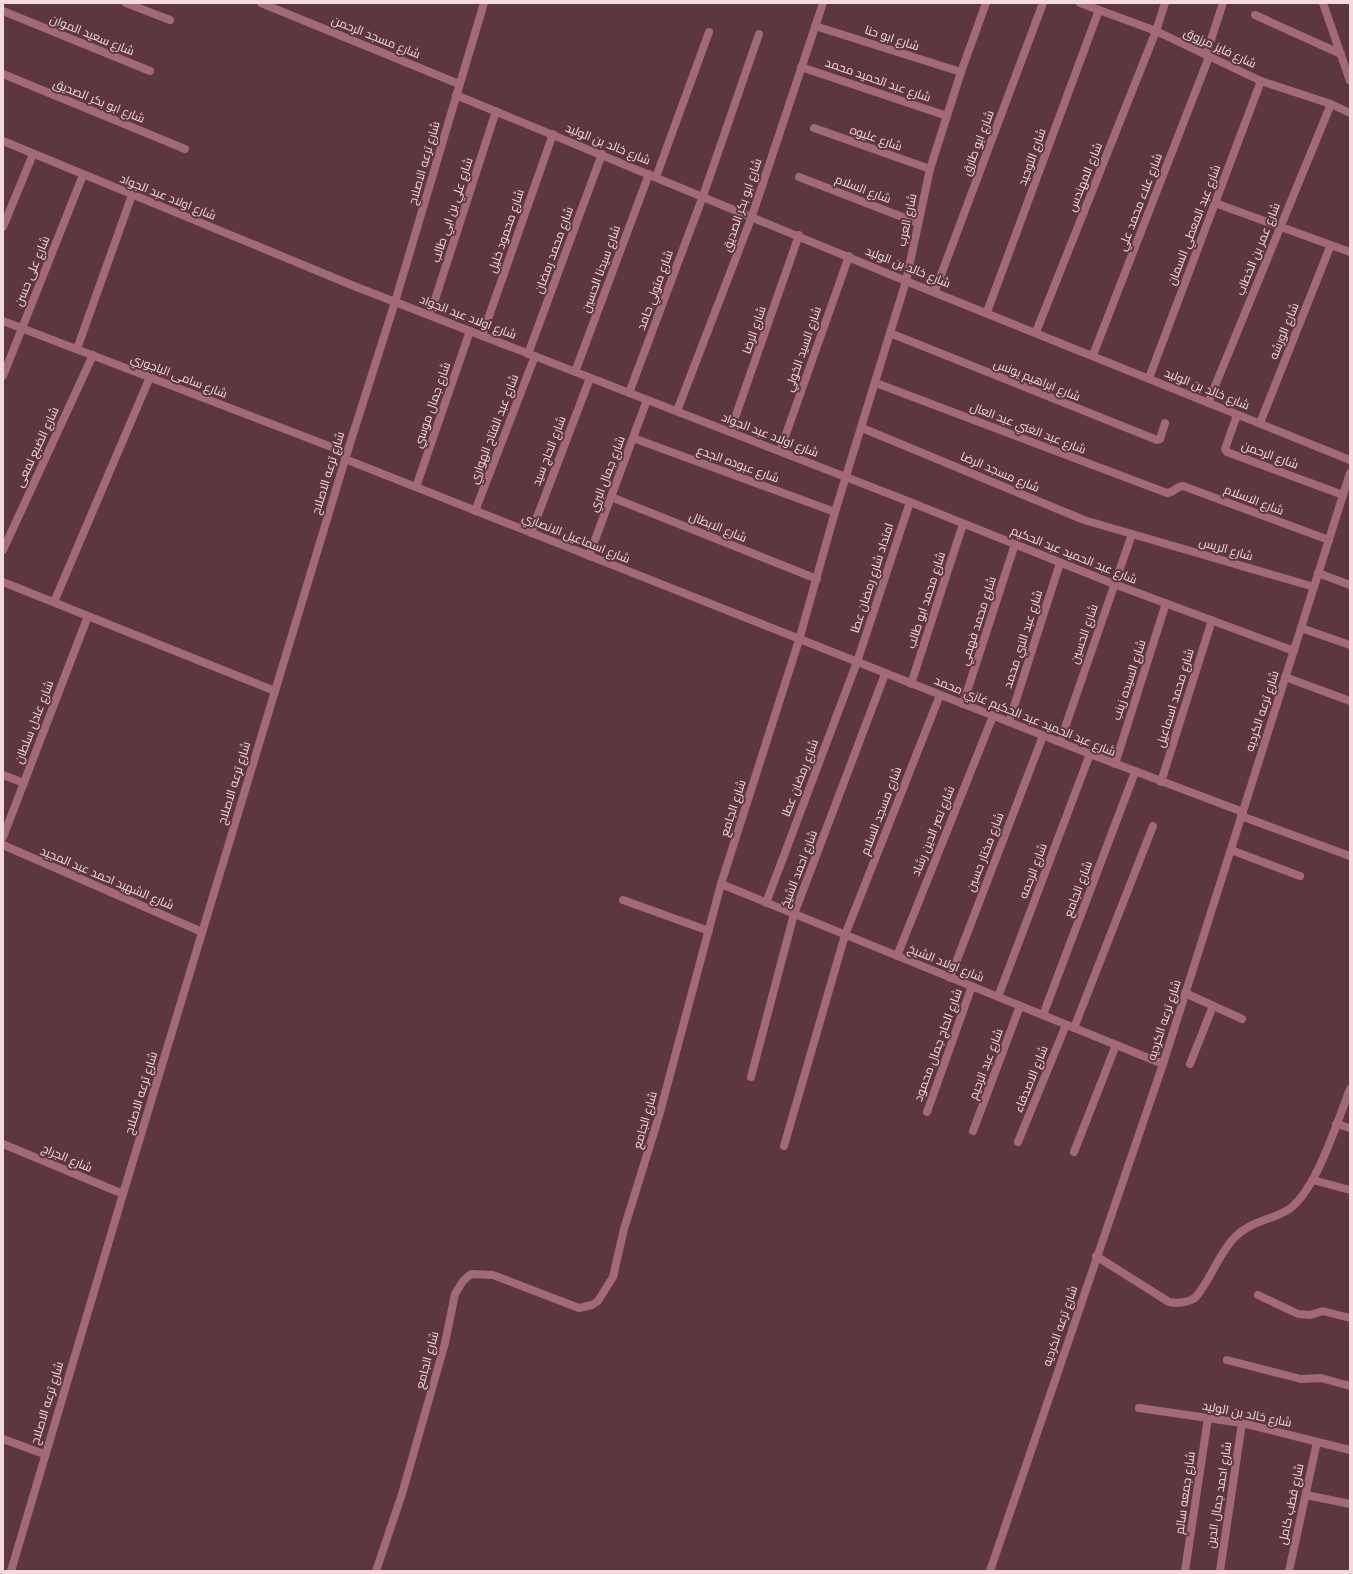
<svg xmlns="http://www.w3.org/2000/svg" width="1353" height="1574" viewBox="0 0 1353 1574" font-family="'Nunito Sans',Cairo,sans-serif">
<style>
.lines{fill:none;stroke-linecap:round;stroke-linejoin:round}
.service{stroke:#a26976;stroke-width:8}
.minor{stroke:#a26976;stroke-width:8}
.tertiary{stroke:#a26976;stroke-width:8}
.labels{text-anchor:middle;stroke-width:4;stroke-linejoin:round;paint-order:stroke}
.street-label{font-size:12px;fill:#f3dadf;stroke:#5d3740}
</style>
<rect width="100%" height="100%" fill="#5d3740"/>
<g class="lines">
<!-- service -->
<g class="service">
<polyline points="1231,850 1300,876"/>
<polyline points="1185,993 1242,1019"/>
<polyline points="1190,1064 1213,1006"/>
</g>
<!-- minor -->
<g class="minor">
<polyline points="126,3 170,20"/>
<polyline points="261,3 459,84"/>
<polyline points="1080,3 1156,31 1261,81 1331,104 1350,113"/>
<polyline points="3,11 150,71"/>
<polyline points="1255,15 1341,54"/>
<polyline points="815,26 961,72"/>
<polyline points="1206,55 1223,3"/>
<polyline points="801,67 947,116"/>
<polyline points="3,74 185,149"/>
<polyline points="456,95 906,281 1350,460"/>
<polyline points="814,128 930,169"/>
<polyline points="3,141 354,286 910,502 1114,584 1294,651"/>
<polyline points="656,177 709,32"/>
<polyline points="799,177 918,223"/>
<polyline points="1215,203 1350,252"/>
<polyline points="3,227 33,154"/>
<polyline points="935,291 1043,3"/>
<polyline points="987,312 1099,10"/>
<polyline points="430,315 496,111"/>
<polyline points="3,321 347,453"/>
<polyline points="1036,332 1156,31 1165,3"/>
<polyline points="890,333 1157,440 1160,439 1165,423"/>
<polyline points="482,336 553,134"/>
<polyline points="77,349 132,195"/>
<polyline points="528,354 602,154"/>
<polyline points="1093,355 1209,57"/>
<polyline points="575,372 649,174"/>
<polyline points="3,376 83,175"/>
<polyline points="1149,378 1261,81"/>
<path d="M876,383L1167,493C1174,493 1176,486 1183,486L1329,540"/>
<polyline points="629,393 703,196 759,34"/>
<polyline points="1208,403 1331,104"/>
<polyline points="677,411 752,216 823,3"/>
<polyline points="1237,415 1225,449 1227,452 1343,495"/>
<polyline points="1260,423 1330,247"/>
<polyline points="862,428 1084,520 1314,587"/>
<polyline points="730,432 799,235"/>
<polyline points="633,438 835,512"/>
<polyline points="780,451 849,256"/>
<polyline points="345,459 1090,754 1243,812"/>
<polyline points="416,487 470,331"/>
<polyline points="611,497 817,579"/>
<polyline points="475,511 535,356"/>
<polyline points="531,533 590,378"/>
<polyline points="3,550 93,355"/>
<polyline points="589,556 647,400"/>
<polyline points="1318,573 1350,585"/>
<polyline points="3,582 275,691"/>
<polyline points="54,602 150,377"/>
<polyline points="1301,628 1350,645"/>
<polyline points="1285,677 1350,701"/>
<polyline points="911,684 963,524"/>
<polyline points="963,704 1015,544"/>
<polyline points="1009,722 1060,563"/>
<polyline points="1060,742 1132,534"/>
<polyline points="1115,764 1166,603"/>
<polyline points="3,775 24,783"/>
<polyline points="1161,782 1212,620"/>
<polyline points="1241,816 1350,856"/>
<polyline points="3,837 88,616"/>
<polyline points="3,845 202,932"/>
<polyline points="721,884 1163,1064"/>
<polyline points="623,900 709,931"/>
<polyline points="766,903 857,662 910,502"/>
<polyline points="897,956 993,716"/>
<polyline points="950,978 1043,736"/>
<polyline points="998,997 1090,754"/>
<polyline points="1043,1015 1135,772"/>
<polyline points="1074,1028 1153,826"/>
<polyline points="751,1077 794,914 885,674"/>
<polyline points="927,1112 972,986"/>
<polyline points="1336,1124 1350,1128"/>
<polyline points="973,1131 1020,1006"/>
<polyline points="1018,1142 1066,1025"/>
<polyline points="3,1144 123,1194"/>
<polyline points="784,1146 845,935 940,695"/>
<polyline points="1074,1152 1116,1045"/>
<polyline points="1313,1180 1350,1190"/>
<path d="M1096,1256L1169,1302C1179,1304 1186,1303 1195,1298C1211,1280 1218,1254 1235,1237C1251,1221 1268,1221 1286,1211C1315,1195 1337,1122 1350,1089"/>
<polyline points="1258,1295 1298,1314 1310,1315 1323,1311 1350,1318"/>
<polyline points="1227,1360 1301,1379 1321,1378 1350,1386"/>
<polyline points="1139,1408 1242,1423 1350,1450"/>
<polyline points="3,1439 44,1454"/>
<polyline points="1306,1495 1350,1504"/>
<polyline points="11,1571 123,1194 347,453 395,302 484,3"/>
<polyline points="376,1571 402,1494 445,1343 455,1294 463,1281 471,1274 493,1275 579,1308 592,1305 598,1301 613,1277 624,1229 659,1116 721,884 799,640 835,512 906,281 930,169 961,72 986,3"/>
<polyline points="990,1571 1163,1064 1350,473"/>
<polyline points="1185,1571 1208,1418"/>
<polyline points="1220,1571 1242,1423"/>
<polyline points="1289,1571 1317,1442"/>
</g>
<!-- tertiary -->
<polyline class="tertiary" points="1323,3 1350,81"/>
</g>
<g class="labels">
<!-- street labels -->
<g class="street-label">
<text transform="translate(92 35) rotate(22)" y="4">شارع سعيد الموان</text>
<text transform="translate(376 37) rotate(22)" y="4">شارع مسجد الرحمن</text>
<text transform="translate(892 38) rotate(18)" y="4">شارع ابو حنا</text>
<text transform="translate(1220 48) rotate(25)" y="4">شارع فايز مرزوق</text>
<text transform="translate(878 80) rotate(19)" y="4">شارع عبد الحميد محمد</text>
<text transform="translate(99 101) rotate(22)" y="4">شارع ابو بكر الصديق</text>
<text transform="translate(876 138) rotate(19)" y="4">شارع عليوه</text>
<text transform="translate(978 143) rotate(-69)" y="4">شارع ابو طارق</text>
<text transform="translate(608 144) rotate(22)" y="4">شارع خالد بن الوليد</text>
<text transform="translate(1032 157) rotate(-70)" y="4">شارع التوحيد</text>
<text transform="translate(424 163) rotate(-74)" y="4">شارع ترعه الاصلاح</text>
<text transform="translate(1085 177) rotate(-68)" y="4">شارع المهندس</text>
<text transform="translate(863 189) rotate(21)" y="4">شارع السلام</text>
<text transform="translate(168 197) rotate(22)" y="4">شارع اولاد عبد الجواد</text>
<text transform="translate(1140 202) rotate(-69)" y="4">شارع علاء محمد علي</text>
<text transform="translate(742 205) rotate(-71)" y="4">شارع ابو بكر الصديق</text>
<text transform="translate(452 210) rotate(-72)" y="4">شارع علي بن ابي طالب</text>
<text transform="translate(907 220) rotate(-78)" y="4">شارع العرب</text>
<text transform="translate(1194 225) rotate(-69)" y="4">شارع عبد المعطي السمان</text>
<text transform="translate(506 231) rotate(-71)" y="4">شارع محمود خليل</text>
<text transform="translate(1258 249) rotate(-68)" y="4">شارع عمر بن الخطاب</text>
<text transform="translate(554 250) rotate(-70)" y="4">شارع محمد رمضان</text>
<text transform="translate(908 267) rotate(22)" y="4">شارع خالد بن الوليد</text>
<text transform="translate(601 269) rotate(-70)" y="4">شارع سيدنا الحسين</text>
<text transform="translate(32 271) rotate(-68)" y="4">شارع على حسن</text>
<text transform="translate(655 290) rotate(-70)" y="4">شارع متولي حامد</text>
<text transform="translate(468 317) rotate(21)" y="4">شارع اولاد عبد الجواد</text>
<text transform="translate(754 330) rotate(-71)" y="4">شارع الرضا</text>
<text transform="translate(1284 331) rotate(-68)" y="4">شارع الورشه</text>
<text transform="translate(803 349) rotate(-71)" y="4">شارع السيد الخولي</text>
<text transform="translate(179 376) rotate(21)" y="4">شارع سامى الباجوري</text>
<text transform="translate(1037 380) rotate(22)" y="4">شارع ابراهيم يونس</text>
<text transform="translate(1207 389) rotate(22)" y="4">شارع خالد بن الوليد</text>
<text transform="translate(432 405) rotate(-71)" y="4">شارع جمال موسي</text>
<text transform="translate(1028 428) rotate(21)" y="4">شارع عبد الغني عبد العال</text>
<text transform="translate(494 429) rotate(-69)" y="4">شارع عبد الفتاح الهواري</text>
<text transform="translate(770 435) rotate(21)" y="4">شارع اولاد عبد الجواد</text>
<text transform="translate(37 447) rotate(-65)" y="4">شارع الضبع لمعى</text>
<text transform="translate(549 451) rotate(-69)" y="4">شارع الحاج سيد</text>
<text transform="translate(1270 455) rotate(20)" y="4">شارع الرحمن</text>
<text transform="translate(738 464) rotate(20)" y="4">شارع عبوده الجدع</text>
<text transform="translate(1000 472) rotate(23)" y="4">شارع مسجد الرضا</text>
<text transform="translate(328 473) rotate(-73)" y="4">شارع ترعه الاصلاح</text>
<text transform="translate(607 474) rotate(-69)" y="4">شارع جمال البري</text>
<text transform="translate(1254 500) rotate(21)" y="4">شارع الاسلام</text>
<text transform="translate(718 527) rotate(22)" y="4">شارع الابطال</text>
<text transform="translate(576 538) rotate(22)" y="4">شارع اسماعيل الانصاري</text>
<text transform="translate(1226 549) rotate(16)" y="4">شارع الريس</text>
<text transform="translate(1074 555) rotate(22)" y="4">شارع عبد الحميد عبد الحكيم</text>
<text transform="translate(872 578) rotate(-72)" y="4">امتداد شارع رمضان عطا</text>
<text transform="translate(926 600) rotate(-72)" y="4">شارع محمد ابو طالب</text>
<text transform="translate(978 621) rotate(-72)" y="4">شارع محمد فهمي</text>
<text transform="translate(1084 634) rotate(-71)" y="4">شارع الحسين</text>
<text transform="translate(1023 639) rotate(-72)" y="4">شارع عبد النبي محمد</text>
<text transform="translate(1129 680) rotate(-72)" y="4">شارع السيده زينب</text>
<text transform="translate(1175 698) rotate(-73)" y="4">شارع محمد اسماعيل</text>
<text transform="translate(1262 711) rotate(-72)" y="4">شارع ترعه الكرديه</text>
<text transform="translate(1025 716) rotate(22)" y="4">شارع عبد الحميد عبد الحكيم غازي محمد</text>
<text transform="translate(34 722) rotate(-69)" y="4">شارع عادل سلطان</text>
<text transform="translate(800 778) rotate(-69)" y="4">شارع رمضان عطا</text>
<text transform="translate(234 783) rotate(-73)" y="4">شارع ترعه الاصلاح</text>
<text transform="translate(733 808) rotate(-72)" y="4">شارع الجامع</text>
<text transform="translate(881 811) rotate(-69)" y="4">شارع مسجد السلام</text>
<text transform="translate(933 831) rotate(-68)" y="4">شارع نصر الدين رشاد</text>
<text transform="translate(985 852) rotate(-69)" y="4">شارع مختار حسين</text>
<text transform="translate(799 869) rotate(-69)" y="4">شارع احمد الشيخ</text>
<text transform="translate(1033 871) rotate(-69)" y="4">شارع الرحمه</text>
<text transform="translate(107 878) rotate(23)" y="4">شارع الشهيد احمد عبد المجيد</text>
<text transform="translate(1078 889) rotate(-69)" y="4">شارع الجامع</text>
<text transform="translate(946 963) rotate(22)" y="4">شارع اولاد الشيخ</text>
<text transform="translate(1164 1020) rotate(-72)" y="4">شارع ترعه الكرديه</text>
<text transform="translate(938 1045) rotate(-70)" y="4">شارع الحاج جمال محمود</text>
<text transform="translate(986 1064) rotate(-69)" y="4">شارع عبد الرحيم</text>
<text transform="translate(1031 1079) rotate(-68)" y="4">شارع الاصدقاء</text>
<text transform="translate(141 1093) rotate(-73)" y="4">شارع ترعه الاصلاح</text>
<text transform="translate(645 1120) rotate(-74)" y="4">شارع الجامع</text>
<text transform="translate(67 1158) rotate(23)" y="4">شارع الجراج</text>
<text transform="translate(1060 1326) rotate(-71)" y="4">شارع ترعه الكرديه</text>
<text transform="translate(427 1360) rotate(-75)" y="4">شارع الجامع</text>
<text transform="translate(47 1403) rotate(-73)" y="4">شارع ترعه الاصلاح</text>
<text transform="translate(1247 1414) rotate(11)" y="4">شارع خالد بن الوليد</text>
<text transform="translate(1185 1493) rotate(-82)" y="4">شارع جمعه سالم</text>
<text transform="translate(1219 1495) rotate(-81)" y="4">شارع احمد جمال الدين</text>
<text transform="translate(1291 1504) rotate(-78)" y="4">شارع قطب كامل</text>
</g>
</g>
<!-- border -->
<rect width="1353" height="1574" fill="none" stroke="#f3dadf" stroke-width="8"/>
</svg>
